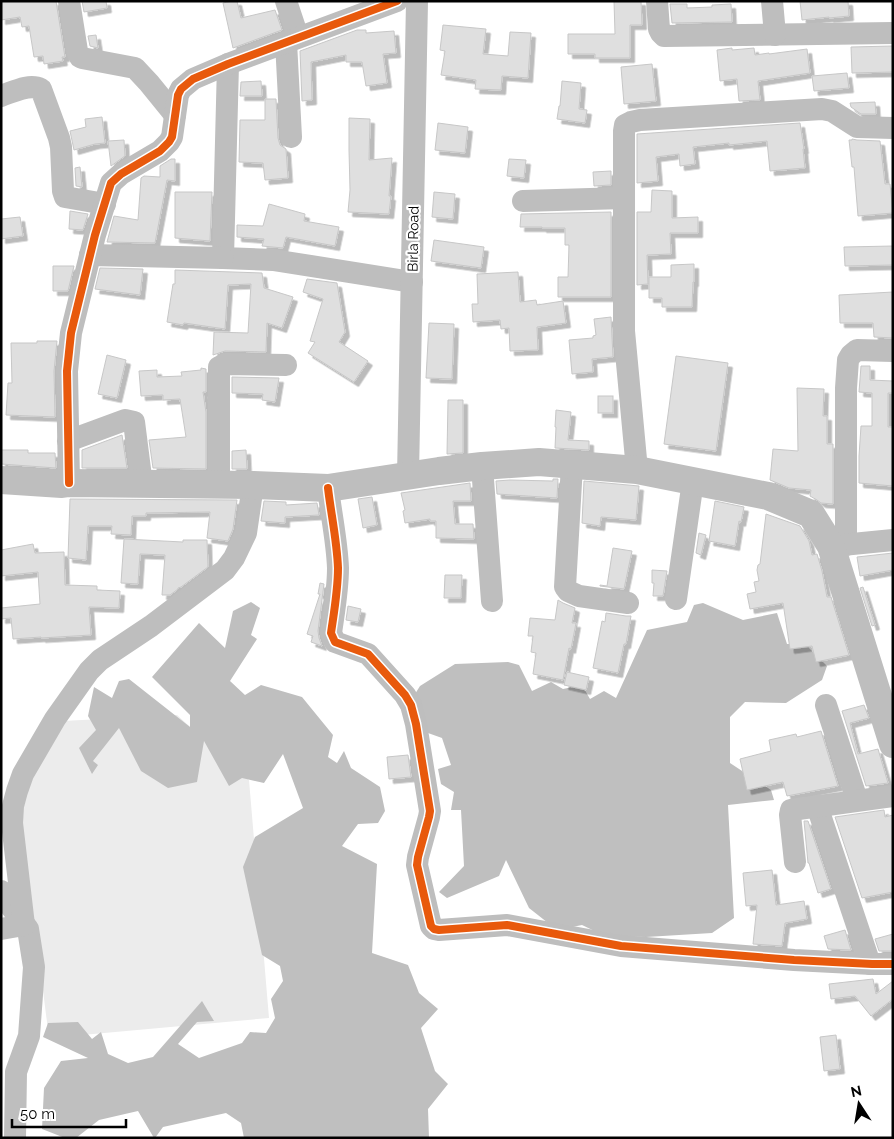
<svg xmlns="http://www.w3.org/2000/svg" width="894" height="1139" viewBox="0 0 894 1139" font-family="Raleway,sans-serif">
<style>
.green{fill:#ececec}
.water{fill:#bfbfbf}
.building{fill:#dfdfdf;stroke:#c7c7c7;filter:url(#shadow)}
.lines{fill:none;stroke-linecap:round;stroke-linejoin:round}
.minor{stroke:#bebebe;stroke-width:22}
.major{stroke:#bebebe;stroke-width:28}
.cycleway-casing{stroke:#fff;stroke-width:11}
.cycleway{stroke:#e8590c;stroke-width:8}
.labels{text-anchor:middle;stroke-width:4.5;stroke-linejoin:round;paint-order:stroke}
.street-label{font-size:14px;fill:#000;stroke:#fff}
</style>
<defs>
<filter id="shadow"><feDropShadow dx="4.5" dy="4.5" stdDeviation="0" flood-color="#0004"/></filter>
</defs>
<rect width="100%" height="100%" fill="#fff"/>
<!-- green -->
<polygon class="green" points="177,715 249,780 269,1018 49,1038 18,793 63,721"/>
<!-- water -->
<g class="water">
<polygon points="251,602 260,608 251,635 257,639 230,681 245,695 261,685 302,697 333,735 328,757 337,763 344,751 351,768 380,787 385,811 378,823 358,824 342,846 377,864 372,953 408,965 419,993 438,1009 421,1028 435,1071 448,1084 428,1109 429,1138 244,1138 241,1123 226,1113 163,1127 155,1138 154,1138 138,1111 99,1120 76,1138 65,1138 42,1129 44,1088 61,1061 88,1058 43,1037 48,1023 78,1022 92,1039 101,1032 108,1054 128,1063 153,1057 202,1001 214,1021 197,1022 178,1044 199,1058 242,1043 250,1032 266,1033 275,1018 271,999 283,981 280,966 262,955 243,867 255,837 303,808 283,754 264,783 242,778 229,786 204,741 197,782 168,788 141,771 119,728 93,761 98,765 92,774 79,748 96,730 88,716 94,687 112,698 119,681 129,679 190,727 190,715 152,677 199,623 225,648 233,611"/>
<polygon points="703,603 743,620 777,613 787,644 804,643 827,666 822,680 786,703 745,702 730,717 730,763 771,790 774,800 728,805 734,918 712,933 646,937 605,936 582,925 557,930 529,908 506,860 499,876 447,898 439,892 464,866 461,810 451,810 454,792 441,784 438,769 451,765 442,738 428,733 405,710 420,686 455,664 508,662 519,665 532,691 551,682 563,689 582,685 590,699 604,691 616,698 647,630 687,622 694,605"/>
</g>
<!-- building -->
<g class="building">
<polygon points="1,1 56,1 65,57 62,57 63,61 44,64 43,56 34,57 29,26 22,27 20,17 1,20"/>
<polygon points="82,1 106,1 107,8 84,12"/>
<polygon points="232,1 237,1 241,18 275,10 282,30 233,48 223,3"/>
<polygon points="614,1 641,1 642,25 630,25 630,58 595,58 595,54 568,54 568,34 615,34"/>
<polygon points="800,1 848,1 849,16 829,18 829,17 802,20"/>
<polygon points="670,4 687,4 687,8 712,7 712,5 731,4 732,22 672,23"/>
<polygon points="443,25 486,29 483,54 508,56 510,32 531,33 528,78 502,76 501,90 475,89 476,80 441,75 445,51 440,50"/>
<polygon points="357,30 366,30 366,33 394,31 396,53 383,54 387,83 366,86 362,62 346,62 346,55 311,62 312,100 302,101 300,51"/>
<polygon points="96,35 98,48 90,46 88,36"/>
<polygon points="893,46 893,72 852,73 851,47"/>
<polygon points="732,48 732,50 754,48 755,55 769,53 769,54 807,49 810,73 758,81 760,100 739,101 737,79 720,81 717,50"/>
<polygon points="652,64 656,101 624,104 621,67"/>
<polygon points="847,73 849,88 814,91 812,76"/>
<polygon points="261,81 262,96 240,96 241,82"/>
<polygon points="562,81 581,83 579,109 587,110 585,123 557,119 559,106 560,106"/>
<polygon points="265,99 276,99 278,138 280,145 286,149 288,178 265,180 263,163 239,162 240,120 265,120"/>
<polygon points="875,102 876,114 861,114 851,107 850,103"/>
<polygon points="102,117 105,143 95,144 74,150 70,131 86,127 85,119"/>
<polygon points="349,118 370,119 369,160 392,158 389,196 391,196 389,214 348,212 350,190 349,150"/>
<polygon points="438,123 468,127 465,153 435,150"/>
<polygon points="800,123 804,149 803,149 805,168 770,171 767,141 729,145 729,143 693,147 695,164 680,166 679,154 656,157 658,181 637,183 637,134"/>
<polygon points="852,139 857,140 880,141 885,184 890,184 893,213 858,216 854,167 852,167 849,140 852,140"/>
<polygon points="124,140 125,156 111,166 108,141"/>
<polygon points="171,159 175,159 175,181 167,180 155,243 107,242 114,216 138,220 141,178 144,176 160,177 160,166"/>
<polygon points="509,159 526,160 524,178 507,176"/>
<polygon points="80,167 82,187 76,186 75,168"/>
<polygon points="611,171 611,185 594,186 593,172"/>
<polygon points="652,190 672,191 672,218 698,217 698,233 670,233 671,254 647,255 648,284 637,285 637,212 651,212"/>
<polygon points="175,192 212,192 210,241 175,238"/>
<polygon points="434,192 455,194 453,219 432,217"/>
<polygon points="269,204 305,214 304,221 339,227 335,246 286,237 283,248 262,246 264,239 237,237 237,225 263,226"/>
<polygon points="70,211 88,214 83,230 69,229"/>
<polygon points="611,212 611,297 558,297 558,277 568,277 569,245 565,245 565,228 542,228 542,227 520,227 521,214"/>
<polygon points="20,217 23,236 1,239 1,219"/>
<polygon points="434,240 484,247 481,268 431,261"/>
<polygon points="893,246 893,265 845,266 844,247"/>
<polygon points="694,264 694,282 693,282 692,307 662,307 662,298 649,298 649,277 671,277 671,265"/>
<polygon points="53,266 74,266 68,291 53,291"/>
<polygon points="100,268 143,269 140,295 95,289"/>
<polygon points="175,270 262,273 264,288 293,297 282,328 267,323 266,352 225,351 213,355 214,332 248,333 251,284 228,285 225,329 184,323 183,325 167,322 173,284 175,284"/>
<polygon points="518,272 520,302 536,300 537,305 563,301 566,323 537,327 538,350 510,351 509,328 501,329 500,320 473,322 472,304 478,304 477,274"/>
<polygon points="307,279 337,283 345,332 339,342 368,361 354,382 308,353 315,342 310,341 323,299 303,292"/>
<polygon points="893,292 893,338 874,337 873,323 840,323 839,295"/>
<polygon points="611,317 613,357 592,359 593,372 572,374 569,340 593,338 593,336 596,335 594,319"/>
<polygon points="429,323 454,324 452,379 426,378"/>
<polygon points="37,341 57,341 54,371 55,417 6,415 8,383 12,383 11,343 37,343"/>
<polygon points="107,355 126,360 117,398 98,394"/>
<polygon points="676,356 728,363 716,451 664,444"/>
<polygon points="861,366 870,366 870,380 893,381 893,393 888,393 888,427 893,427 893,486 859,483 859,456 861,426 872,426 872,393 859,392"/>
<polygon points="201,368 206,369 206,392 203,392 206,412 206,469 153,468 149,440 186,437 180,399 163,400 163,395 141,396 139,371 157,370 157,377 182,376 181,372 201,370"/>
<polygon points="232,377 279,378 275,402 262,400 263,394 232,393"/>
<polygon points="797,388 824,389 823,416 827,416 827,444 833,444 833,504 821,503 817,500 810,496 811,490 789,488 770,480 773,449 798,451"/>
<rect x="598" y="396" width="15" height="17"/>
<polygon points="448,400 463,400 463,453 447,454"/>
<polygon points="556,410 571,412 568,440 589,441 589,450 555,448 556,427 555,427"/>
<polygon points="122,435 127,468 82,468 82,450"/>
<polygon points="1,450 28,450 28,453 55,453 56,468 1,464"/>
<polygon points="246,450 247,469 232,469 232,451"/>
<polygon points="553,479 558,479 557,498 497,494 496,481 510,480 553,481"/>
<polygon points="584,481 639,486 636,520 601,517 600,526 582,523"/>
<polygon points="470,483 471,501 453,501 455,524 473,524 474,539 436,538 436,521 430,521 430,519 405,523 403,511 405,510 401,493"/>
<polygon points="372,497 377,525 363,528 358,499"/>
<polygon points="70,499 237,500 233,529 228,541 207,538 210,512 146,513 146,516 132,516 131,535 111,534 112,526 88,526 86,560 68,558"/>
<polygon points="264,501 286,502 286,505 317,503 319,515 285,517 285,523 261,521"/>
<polygon points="715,501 744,507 741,522 739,521 735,546 709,541"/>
<polygon points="766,514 800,526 809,541 812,555 817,554 822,571 827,597 831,597 849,655 816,662 812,646 790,649 783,603 750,609 747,594 756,592 754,582 759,581 757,570 758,565 760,564"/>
<polygon points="699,533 706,535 701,555 696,553"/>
<polygon points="124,539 183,542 183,540 207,540 208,567 181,587 178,588 178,589 170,595 162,595 165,555 140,554 138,584 121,583"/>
<polygon points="33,544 35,553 64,552 65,585 97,586 97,590 120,591 119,608 89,607 91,635 41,638 41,637 13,639 11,618 1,619 1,608 40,604 38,572 1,576 1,550"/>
<polygon points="613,548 632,551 624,589 600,586 600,585 607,586"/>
<polygon points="893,553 893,570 860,576 857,557"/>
<polygon points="652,570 667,571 663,596 653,596 654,583 652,583"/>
<polygon points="445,575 462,575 461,598 444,598"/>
<polygon points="320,583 324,584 318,631 319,638 322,646 311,642 313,636 307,634 320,594 318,594"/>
<polygon points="863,587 875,625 872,626 860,588"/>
<polygon points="558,600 563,603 575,608 572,623 576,623 571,649 569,648 563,680 533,674 536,653 531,652 533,636 528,636 530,618 555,620"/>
<polygon points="348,606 361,609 358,622 346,620"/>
<polygon points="606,613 626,616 631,616 626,644 624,644 618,673 593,668 602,621 605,622"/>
<polygon points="567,672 589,677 586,690 564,685"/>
<polygon points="864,705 869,718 850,723 858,754 878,749 888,783 866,786 842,711"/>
<polygon points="821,731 838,786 787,796 783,782 747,790 740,759 771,751 769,740 796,734 797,737"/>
<polygon points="408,755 411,777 389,779 387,757"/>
<polygon points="884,810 885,817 893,815 893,892 862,898 835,817"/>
<polygon points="804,821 808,821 831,889 818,893 809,863 808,863"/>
<polygon points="772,870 776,905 804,901 807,919 785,923 782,946 753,944 757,905 746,906 743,873"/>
<polygon points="845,930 851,950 828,949 824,936"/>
<polygon points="893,934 893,951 879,951 875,939"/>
<polygon points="873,979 876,994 893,981 893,999 871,1016 855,996 831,999 829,984"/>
<polygon points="836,1035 840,1069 824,1071 820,1037"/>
</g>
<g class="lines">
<!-- minor -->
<g class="minor">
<polyline points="69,1 77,51 80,57 82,58 135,68 149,83 175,115"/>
<polyline points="286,1 298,37"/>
<polyline points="657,1 659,29 661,33 664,36 893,33"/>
<polyline points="772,1 775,35"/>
<polyline points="286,42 291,137"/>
<polyline points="228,64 223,258 273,260 412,282"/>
<path d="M1,96C13,92 29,83 41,89L59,138L61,147L63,191L65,197L105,204"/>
<polyline points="523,201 624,198"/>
<polyline points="90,255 223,258"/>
<polyline points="68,441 125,420 134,422 142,485"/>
<polyline points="572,465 565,587 568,591 579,596 628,603"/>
<polyline points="482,466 492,601"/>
<polyline points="637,470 624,331 624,131 625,125 631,122 640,120 822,109 832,111 857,127 893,128"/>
<polyline points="408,476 417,1"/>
<polyline points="69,483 67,371 71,333 95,235 111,183 121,174 160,151 169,142 172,137 178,95 181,89 193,79 228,64 397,1"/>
<polyline points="219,485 219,367 225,364 286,365"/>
<path d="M328,488C331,514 337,541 338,568C338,590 334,612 331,633L335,642L368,654L405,695L411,705L416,724L430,811L429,817L418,857L417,865L431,926L434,929L439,930L507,925L621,946L794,960L872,964H893"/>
<polyline points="846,545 846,388 848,360 851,355 857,350 893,351"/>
<polyline points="832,546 893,540"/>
<polyline points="676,599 693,481"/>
<polyline points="826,705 857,800"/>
<polyline points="817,806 870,964"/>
<polyline points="795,862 790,815 791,810 893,796"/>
<polyline points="1,891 5,899 28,929 34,967 29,1036 16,1072 15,1138"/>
<polyline points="1,929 24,925 12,823 13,806 17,791 23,774 55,719 89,671 100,660 151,626 225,570 234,558 246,533 253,485"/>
</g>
<!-- major -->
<polyline class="major" points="1,480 62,484 69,483 253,485 328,488 439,471 482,466 539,462 637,470 768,496 811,514 831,546 893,744"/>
<!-- cycleway casing -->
<g class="cycleway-casing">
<g id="cycleway">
<polyline points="69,483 67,371 71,333 95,235 111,183 121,174 160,151 169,142 172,137 178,95 181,89 193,79 228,64 397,1"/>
<path d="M328,488C331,514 337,541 338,568C338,590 334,612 331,633L335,642L368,654L405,695L411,705L416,724L430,811L429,817L418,857L417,865L431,926L434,929L439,930L507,925L621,946L794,960L872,964H893"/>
</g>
</g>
<!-- cycleway -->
<use href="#cycleway" class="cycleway"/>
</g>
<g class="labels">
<!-- street labels -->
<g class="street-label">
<text transform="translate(413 239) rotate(-89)" y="5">Birla Road</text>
</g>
</g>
<!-- border -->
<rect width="894" height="1139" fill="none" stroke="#000000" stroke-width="5"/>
<!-- north arrow -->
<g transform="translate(859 1104) rotate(348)" stroke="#ffffff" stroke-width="4" paint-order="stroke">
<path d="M0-4L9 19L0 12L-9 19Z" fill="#000000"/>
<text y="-8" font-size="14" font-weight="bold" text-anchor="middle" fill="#000000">N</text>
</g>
<!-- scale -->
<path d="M12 1119v8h114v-8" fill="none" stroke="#000000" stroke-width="2.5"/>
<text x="20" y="1119" font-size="15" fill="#000000" stroke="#ffffff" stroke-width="4" paint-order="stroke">50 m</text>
</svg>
